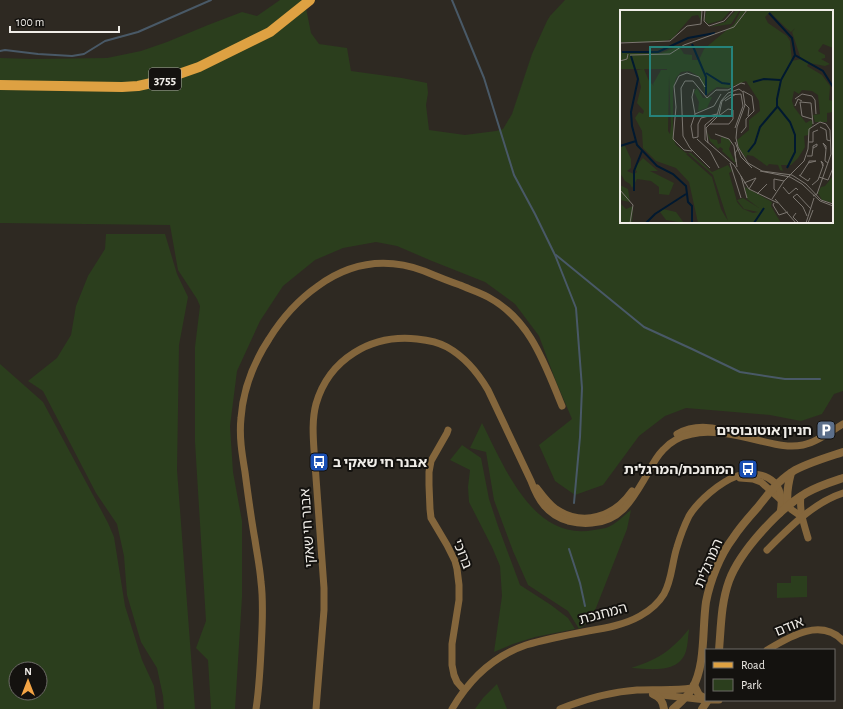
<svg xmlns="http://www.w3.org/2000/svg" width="843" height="709" viewBox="0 0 843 709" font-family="'Alegreya Sans','Noto Sans Hebrew',sans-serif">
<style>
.green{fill:#2b3e1d;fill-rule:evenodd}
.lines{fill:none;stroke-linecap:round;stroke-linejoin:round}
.stream{stroke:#495967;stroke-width:2}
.minor{stroke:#84663c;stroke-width:7}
.tertiary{stroke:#84663c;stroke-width:8}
.primary{stroke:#dea142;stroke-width:10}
.labels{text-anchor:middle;stroke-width:4;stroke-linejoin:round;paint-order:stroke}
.shield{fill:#14120f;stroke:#aeaba7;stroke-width:1}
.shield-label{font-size:13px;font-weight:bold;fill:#f0ede8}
.poi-label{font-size:14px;font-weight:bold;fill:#f0ede8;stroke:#14120f;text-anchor:end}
.street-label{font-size:14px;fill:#f0ede8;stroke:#14120f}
.inset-river{fill:none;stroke:#011930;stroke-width:2}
.inset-road{fill:none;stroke:#7c7771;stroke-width:1}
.view{fill:#26827a;fill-opacity:0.15;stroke:#26827a;stroke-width:2}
.inset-edge{fill:none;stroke:#f0ede8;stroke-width:2}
</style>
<rect width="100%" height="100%" fill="#2e2922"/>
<!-- green -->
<g class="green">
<path d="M280,0H303L305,3L311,33L319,44L347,48L351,71L402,78L427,83L428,93L426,105L429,130L465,135L496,131L503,129L512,114L532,54L547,21L550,16L565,0H843V391L834,394L822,414L801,421L770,415L686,408L665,416L639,436L603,485L575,495L555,481L539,445L572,419L555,379L539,336L515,304L485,282L432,261L397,246L376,242L343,248L315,260L283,286L260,321L237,371L230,426L233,472L242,521V597L235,709H211L208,660L196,648L206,621L195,442V347L200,306L197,299L178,270L170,225L0,223V58L32,59L107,58L141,51L167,42L208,25L242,12L257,16ZM621,11H832V222H621Z"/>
<polygon points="106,234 165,234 177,274 188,297 179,345 177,470 195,709 164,709 163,696 157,668 141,642 127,595 124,556 117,524 96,493 43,391 28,381 57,358 71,335 76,306 88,276 105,249"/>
<path d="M0,364L43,402L108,523L114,537L125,606L142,660L154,686L157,709H0ZM16,669H40V693H16Z"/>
<path d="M482,423C504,466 533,542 594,530C598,529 602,529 606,528C615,525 623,516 631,510L627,529L596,608L587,623L579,629L568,611L528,585L513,551L494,500L486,452L470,448Z"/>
<polygon points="462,445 481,458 489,499 498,526 520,585 551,605 568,618 575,629 535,637 513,644 494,652 502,596 500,566 492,547 469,502 468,487 470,470 450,460"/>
<polygon points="791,576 807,576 807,597 777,598 777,583 791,583"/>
<path d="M689,629C688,636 688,644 686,651C679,674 650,669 631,668C647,663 661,657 673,646C679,641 684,635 689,629Z"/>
<polygon points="497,684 507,709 475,709 483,698"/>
</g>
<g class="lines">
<!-- stream -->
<g class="stream">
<polyline points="452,0 484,78 514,175 535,214 555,255 576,308 582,388 580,437 574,503"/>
<polyline points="0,51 5,50 38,54 72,56 84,54 105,41 138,32 211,0"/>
<polyline points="556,255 644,327 692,349 740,372 785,379 820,379"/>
<polyline points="569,549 580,583 585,606"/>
</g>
<!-- minor -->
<g class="minor">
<polyline points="448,430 447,433 431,461 429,472 429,485 430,509 431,518 447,545 455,561 457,569 459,585 459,600 452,644 452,665 454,675 457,682 464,690"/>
<path d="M677,434C691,426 707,426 722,430"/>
<polyline points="740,478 753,479 761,482 792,510 802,517"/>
<path d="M537,488C543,496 548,503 556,509C583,527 614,517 632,491"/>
<path d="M801,496C799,511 804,524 808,538"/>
<path d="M767,550C788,529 814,502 843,493"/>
<path d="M767,650C789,637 821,617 843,641"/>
<polyline points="653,694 706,700"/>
<polyline points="711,700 719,700"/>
<path d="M256,709C259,690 260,671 261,651C262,628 264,605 261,582C260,568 257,554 255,540C251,518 248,495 245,472C242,454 239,436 241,418C243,390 254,362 269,339C282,318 298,300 318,286C351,262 386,257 424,271C436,276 448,281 460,285C469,289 479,292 488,297C531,320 545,365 562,406"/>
<path d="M316,709L324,610V588L314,450C313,435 312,419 316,404C329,359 371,334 417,339C427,340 438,342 447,347C465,357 478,373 488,390L531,481C538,500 547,515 568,521C576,523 584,524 592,523C623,521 634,496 648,473C652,465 657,456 663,450C671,441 681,436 692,434C712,429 740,436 761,441C774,444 788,448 803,445C817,442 830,432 843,424"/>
<path d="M452,709C469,680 494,656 526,645C546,639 567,635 588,631C606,628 624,625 640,616C649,611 658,604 664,594C672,580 672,562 677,547C680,537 684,526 689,516C698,501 720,482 737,476C749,472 764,473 774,482C782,490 782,503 780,513"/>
<path d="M560,709C585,699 610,692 637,690C656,689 674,691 692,688"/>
</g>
<!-- tertiary -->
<g class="tertiary">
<path d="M788,506C786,495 788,484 791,473"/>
<path d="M719,650C721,627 721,603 729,581C740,551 779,509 806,493C818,486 831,482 843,478"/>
<polyline points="694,685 699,695 706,699"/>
<path d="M653,694C660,697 663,701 664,709"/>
<path d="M673,709C680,703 687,697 692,689C706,665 702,629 706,602C710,581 720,555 733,538C740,527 749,517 758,507C768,494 778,481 792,472C804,464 828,457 843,452"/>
<polyline points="702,709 708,700"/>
</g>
<!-- primary -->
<polyline class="primary" points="0,85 122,87 138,86 156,82 199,67 270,32 310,0"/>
</g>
<!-- icons -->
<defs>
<g id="parking-square" transform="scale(1)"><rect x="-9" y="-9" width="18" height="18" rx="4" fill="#5c6f8a" stroke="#14120f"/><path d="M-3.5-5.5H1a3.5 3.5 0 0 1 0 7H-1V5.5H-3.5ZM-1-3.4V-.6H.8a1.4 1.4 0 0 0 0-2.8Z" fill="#fff"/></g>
<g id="bus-square" transform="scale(1)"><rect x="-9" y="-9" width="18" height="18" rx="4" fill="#1a4fb4" stroke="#14120f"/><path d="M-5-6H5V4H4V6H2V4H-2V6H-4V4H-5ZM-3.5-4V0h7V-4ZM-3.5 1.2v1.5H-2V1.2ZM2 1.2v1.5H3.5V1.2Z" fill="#fff"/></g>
</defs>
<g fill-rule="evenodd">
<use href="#parking-square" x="826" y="430"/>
<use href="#bus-square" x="319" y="462"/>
<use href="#bus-square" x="748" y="469"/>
</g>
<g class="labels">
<!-- shield labels -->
<rect class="shield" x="149" y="68" width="32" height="22" rx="3"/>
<g class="shield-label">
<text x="165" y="84">3755</text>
</g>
<!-- poi labels -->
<g class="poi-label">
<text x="812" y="435">חניון אוטובוסים</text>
<text x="333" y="467" text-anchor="start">אבנר חי שאקי ב</text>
<text x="734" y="474">המחנכת/המרגלית</text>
</g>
<!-- street labels -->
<g class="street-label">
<text transform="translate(307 528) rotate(-94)" y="5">אבנר חי שאקי</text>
<text transform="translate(463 554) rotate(69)" y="5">ברוכי</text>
<text transform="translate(708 563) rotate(-67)" y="5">המרגלית</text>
<text transform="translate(603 613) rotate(-15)" y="5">המחנכת</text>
<text transform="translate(789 626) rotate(-22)" y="5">אודם</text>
</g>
</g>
<!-- overview -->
<g transform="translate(620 10)">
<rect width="213" height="213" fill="#2e2922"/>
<path d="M0,0H81V11L78,5L72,6L52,29L40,32H0ZM86,0H111L102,10L88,14L85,11ZM116,0H120L111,14L90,17L105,12ZM121,0H127L114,17L128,0H213V38L203,34L198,41L205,45V48L201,49L210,54L205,56L189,53L187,56L202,65L210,76L209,90L213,91V102L207,103V112H195L193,105L200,104L198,85L192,81L182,80L179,84L174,81L172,91L174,97L186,113L191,110L193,113L188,125L184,126L185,137L178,148L171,155H161L163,161L160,160L158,155L149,154L147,156L133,146L127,145L126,148L119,138L117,130L129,120V110L140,101L139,91L126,71L108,78L97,77L86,85L80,67L69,61L61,62L56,68L53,79V127L56,135L66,143H71L92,162L108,155L112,161L109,163L116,188L117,192L123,199L133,203L138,202L124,199L117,190L123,188L139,198L127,189L125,177L152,192L151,196L161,213H134L135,210L132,213H78L69,172L56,158L36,151L23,138L22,121L15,108L19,102L23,104L24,101L17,93L21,77L17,60L23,59H0V42L41,43L59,36L64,44L72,45V50H79L84,39L114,14ZM150,2L166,18L171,22L175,18L172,22L181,49L172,51L170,31L167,26L148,13L145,7ZM24,59H47V60H41L33,74L34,76L29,71ZM49,65L51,115L50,124L48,121ZM68,143L93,165L108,211L101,199L92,167L66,144ZM77,78L83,88L92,87L87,98L78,101L79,92L74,82ZM87,122L91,129L97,130L98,134L101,133V127L109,129L111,133L109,139L116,154L102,141L103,139L100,137L98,139L90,131ZM5,136L11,149V158L7,161L14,164L17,162L14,158L23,148L38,161H30L54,173L49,185L39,184V177L31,171L17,169L12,178L10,174L5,171L0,163V137ZM213,166V193L202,190L198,183L201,177L205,176ZM0,175L8,179L10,192L0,190ZM0,193L6,199L13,196L12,213H0ZM43,199L56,202L64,213L46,210L40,202Z" fill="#2b3e1d" fill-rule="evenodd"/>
<path class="inset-river" d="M149,3L172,28L175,45L203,61L213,77M72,34L86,67V85M2,42H38L68,28L95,23M11,46L18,69L11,102L12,116L17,135L37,156L53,164L66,176L68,192L72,196V213M86,63L102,73L110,74M133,72L144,69L160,70M0,136L16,131M128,142L135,133L140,117L157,97M167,158L175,142V125L170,112L157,96V89L161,70L175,45M14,181V161L22,141M26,213L35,204L66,184M134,213L144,198"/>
<path class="inset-road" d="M85,0L84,11L89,16L104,11L114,0M0,33L50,31L67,16L81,14L82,0M10,45L50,44L64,35L114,17L127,0M0,51L7,49L8,44M74,79L72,87L75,104M102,80H108L121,73L125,74M175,89L182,84L192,86L195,90L196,104M105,91L116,84M125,94L129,98L128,106M175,96L178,89L182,91M97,104L81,108L78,114V127L73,128L71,116L75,104L94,96L101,84M192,109L182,106L180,92L191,93L193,114M90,114H109L113,109V100L108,99L100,105M200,117L206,120L207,130L211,131M115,118L123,96L121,84M121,123L126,117V109L134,101L132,86L123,81M95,124L109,129L114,136L116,152M77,129L90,141L99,158M115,132L121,147L132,158M189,132H193V122L198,120M88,133L86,118L99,105L102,91L110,85L121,84M197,134V136L193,138V136ZM206,139L203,133L206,136V139L205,150V151L208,153M72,141L64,140L53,129L56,97L54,76L59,66L67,63L79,67L85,77M187,146H192L193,138M110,153L121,188M117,157L115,143L118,139M90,158L70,138L63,126L61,78L65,71H73L87,88L96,80H102M140,161L170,167L182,174L200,191L213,196M179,165L188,171L190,168M121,166L127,188M180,166L189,152V151H196L188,153M199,167L208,170L213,158M124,173L136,168L129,179M192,175L198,170L203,156L201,151L203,153V156M163,177L169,184L176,178L178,180M0,180L13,195L10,213M156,181L154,179V169L164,171M137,184L147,174M152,189L164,171L184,151L188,139L189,119L200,112L206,114L210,120L211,144L197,184L193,186M155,189L176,213M154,193L153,195L159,205L168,202M158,193L129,179L114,155L85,130V115L97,105L101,91L108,83L119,79L123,82L125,95L117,117L116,128L118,137L128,153L142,161L172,165L186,174L201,190L213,194M176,203L173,207L179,213M187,206L183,197L173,187L177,184L191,199M186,213L194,188M188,213L193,200"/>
<path class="view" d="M30,37H112V106H30Z"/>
<rect width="213" height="213" class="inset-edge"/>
</g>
<!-- legend -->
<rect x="705" y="649" width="130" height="52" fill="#14120f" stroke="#6c6a66"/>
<rect x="713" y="662" width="20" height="6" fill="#dea142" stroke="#6c6a66"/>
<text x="741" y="669" font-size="12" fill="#f0ede8">Road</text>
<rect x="713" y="679" width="20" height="12" fill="#2b3e1d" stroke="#6c6a66"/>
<text x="741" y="689" font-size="12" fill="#f0ede8">Park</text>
<!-- north arrow -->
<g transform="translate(28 681)"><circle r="19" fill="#14120f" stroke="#6c6a66"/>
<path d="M0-3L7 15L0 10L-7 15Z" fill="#f4a444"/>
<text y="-6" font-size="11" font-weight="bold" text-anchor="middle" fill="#f0ede8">N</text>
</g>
<!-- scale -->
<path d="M10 26v6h109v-6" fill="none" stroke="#f0ede8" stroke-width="2"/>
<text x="16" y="26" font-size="12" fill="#f0ede8" stroke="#14120f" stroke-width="3" paint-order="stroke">100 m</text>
</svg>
